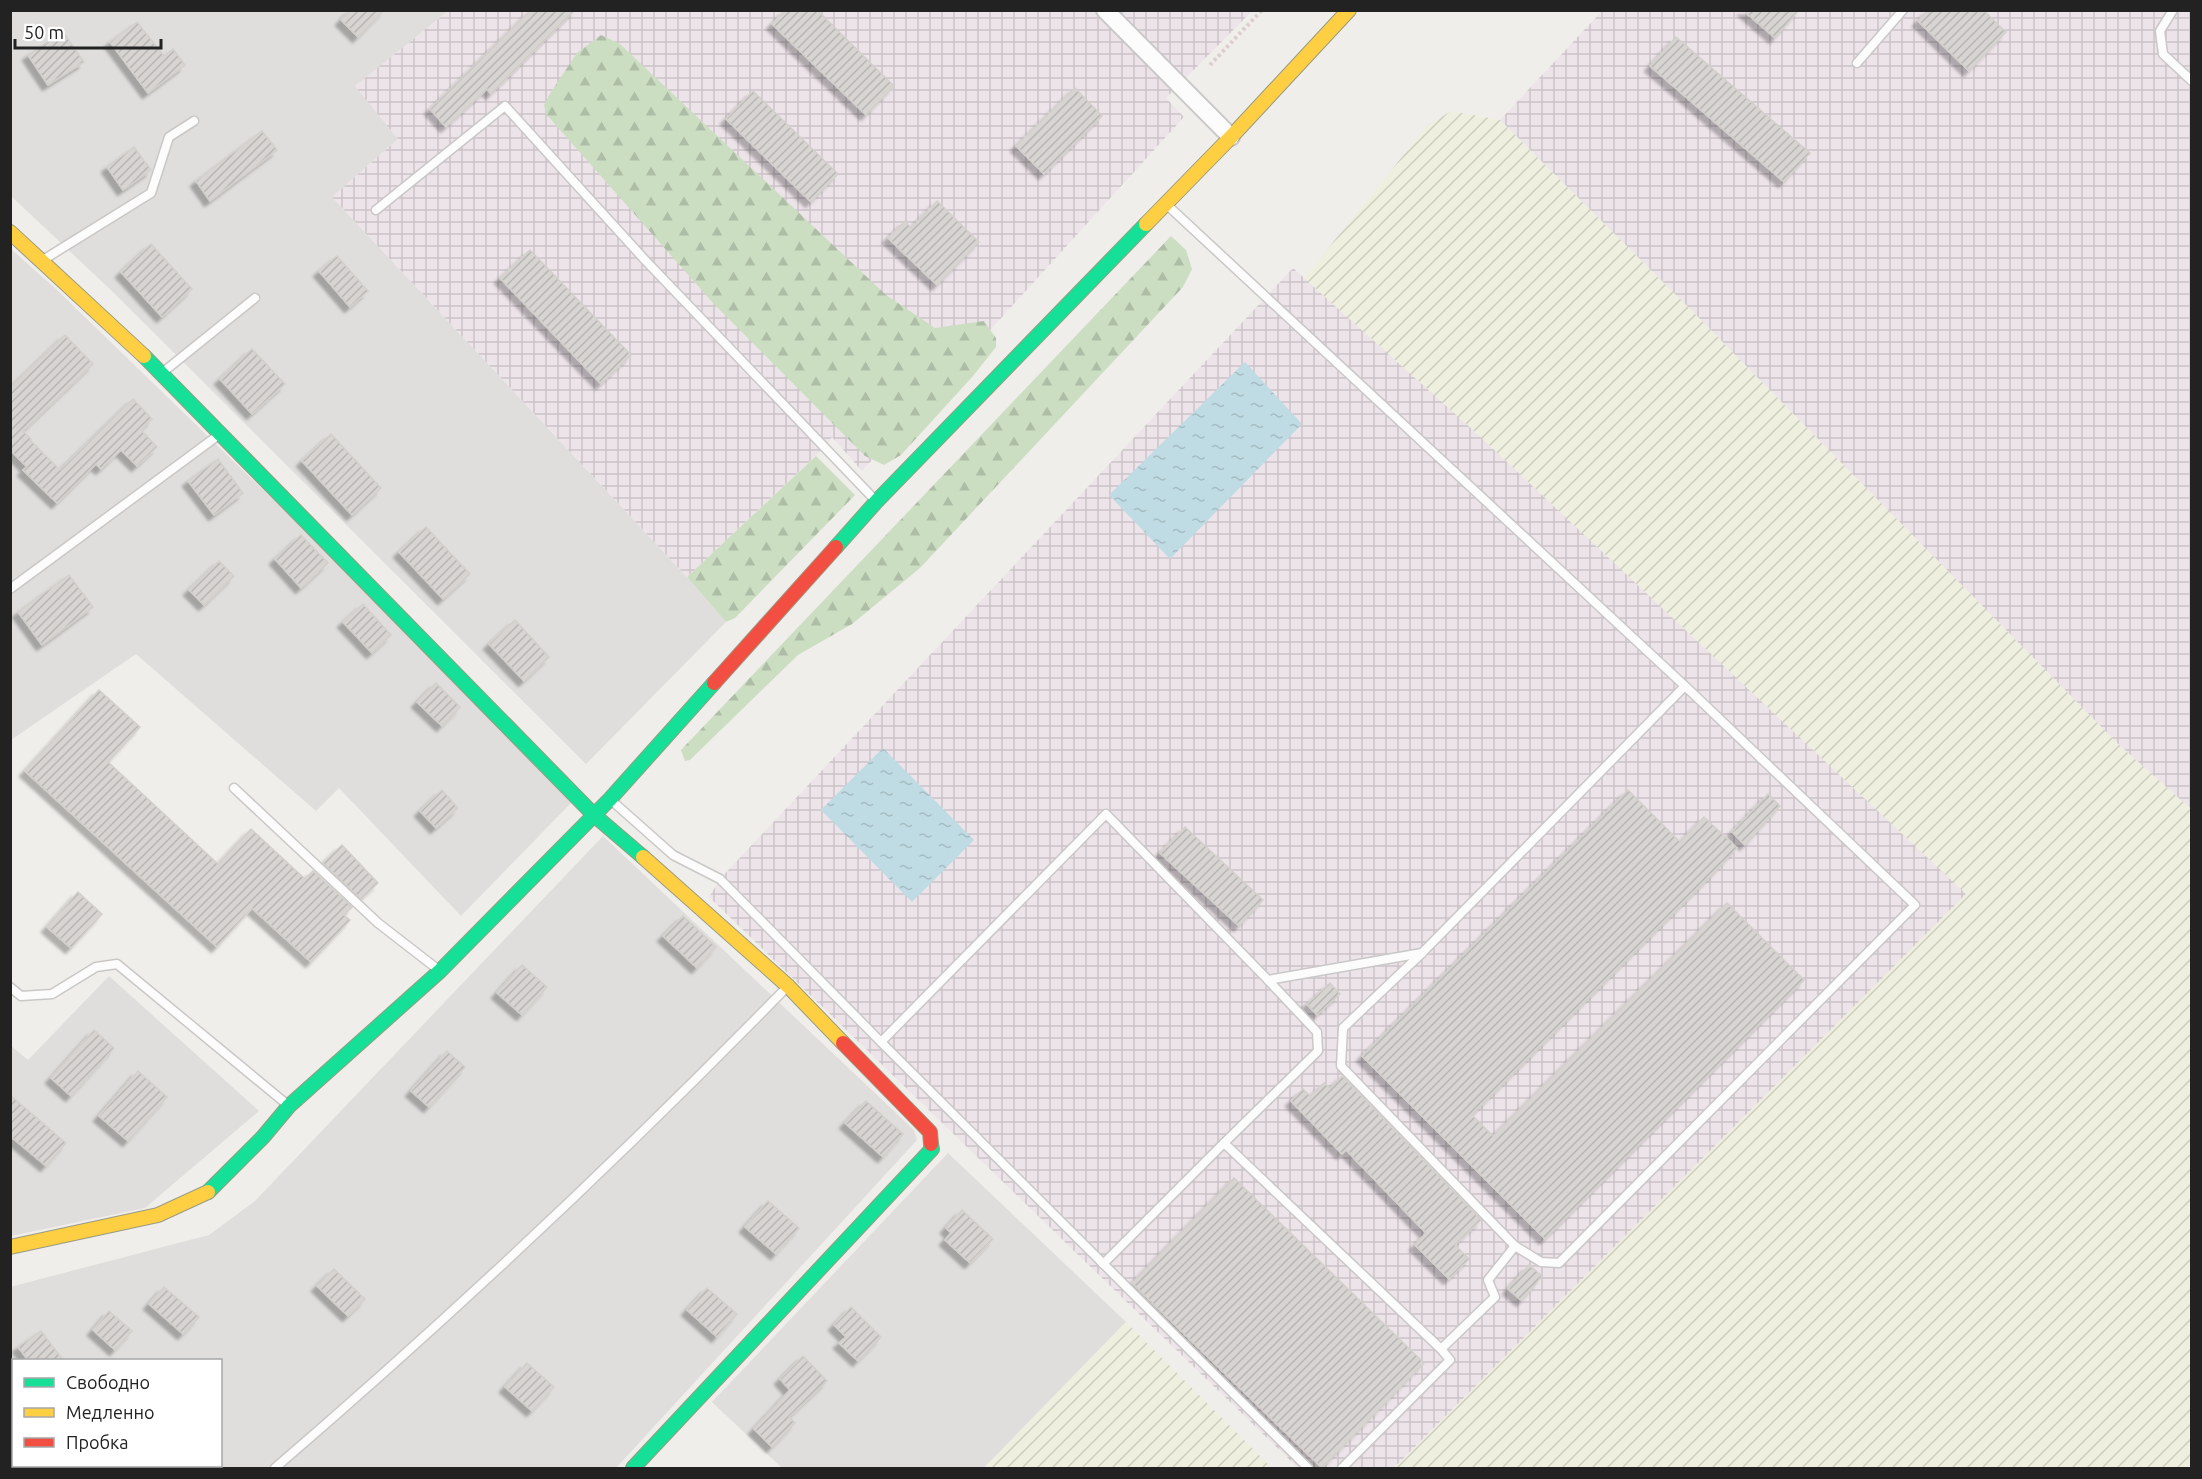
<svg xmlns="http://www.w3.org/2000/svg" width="2202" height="1479" viewBox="0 0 2202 1479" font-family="Ubuntu,sans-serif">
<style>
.residential{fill:#dfdedc;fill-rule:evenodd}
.industrial{fill:url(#industrial-grid)}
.farmland{fill:url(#farmland-furrows)}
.forest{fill:url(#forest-firs)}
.water{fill:url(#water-ripples)}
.building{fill:url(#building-hatch);stroke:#d3d0cc;stroke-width:1.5;filter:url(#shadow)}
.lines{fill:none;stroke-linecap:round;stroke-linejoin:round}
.lane-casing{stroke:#c9c8c7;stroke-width:11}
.street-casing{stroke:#c9c8c7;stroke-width:20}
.fast-casing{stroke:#999a82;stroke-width:16}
.slow-casing{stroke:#999a82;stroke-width:16}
.jam-casing{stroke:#999a82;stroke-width:16}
.path{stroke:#dccecd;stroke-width:4;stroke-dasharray:3 3;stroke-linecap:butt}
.lane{stroke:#fdfcfc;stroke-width:8}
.street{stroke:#fdfcfc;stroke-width:16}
.fast{stroke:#16e098;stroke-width:14}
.slow{stroke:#ffcf43;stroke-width:14}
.jam{stroke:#f24e42;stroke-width:14}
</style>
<defs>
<pattern id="industrial-grid" width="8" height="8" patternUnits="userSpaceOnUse" patternTransform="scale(1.5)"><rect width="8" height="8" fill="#ede4e9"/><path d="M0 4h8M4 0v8" fill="none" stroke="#cbc3c8"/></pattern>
<pattern id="farmland-furrows" width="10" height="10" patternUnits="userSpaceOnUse" patternTransform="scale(1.5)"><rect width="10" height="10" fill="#efefdf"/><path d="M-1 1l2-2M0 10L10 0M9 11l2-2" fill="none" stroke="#cdcdbf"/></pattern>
<pattern id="forest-firs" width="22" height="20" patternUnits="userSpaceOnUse" patternTransform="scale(1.5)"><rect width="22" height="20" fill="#cbdec1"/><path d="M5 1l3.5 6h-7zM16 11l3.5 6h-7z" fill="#aebea6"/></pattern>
<pattern id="water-ripples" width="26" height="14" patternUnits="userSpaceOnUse" patternTransform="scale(1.5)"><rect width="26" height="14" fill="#bfdbe3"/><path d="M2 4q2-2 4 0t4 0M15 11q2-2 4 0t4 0" fill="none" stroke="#a4bcc2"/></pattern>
<pattern id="building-hatch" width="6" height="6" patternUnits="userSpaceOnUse" patternTransform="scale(1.5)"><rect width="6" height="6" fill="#d7d4d2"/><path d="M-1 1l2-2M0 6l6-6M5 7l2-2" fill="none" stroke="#b8b6b4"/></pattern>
<filter id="shadow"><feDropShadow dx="-5.5" dy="5.5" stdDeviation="1.5" flood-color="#0004"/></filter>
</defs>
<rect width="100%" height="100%" fill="#f0eeeb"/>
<!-- residential -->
<g class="residential">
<polygon points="10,11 448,11 356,86 398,139 332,197 687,577 726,622 586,764 114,293 11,196"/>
<polygon points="11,249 57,290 287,513 572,802 461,916 339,788 316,811 136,654 11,740"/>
<path d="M603,836L914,1130L917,1140L616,1468H11L10,1287L209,1235L255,1201ZM14,1360H220V1466H14Z"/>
<polygon points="109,976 259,1111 145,1208 11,1236 10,1045 28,1060"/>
<polygon points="948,1153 1126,1322 984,1468 782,1468 712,1402"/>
</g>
<!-- industrial -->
<g class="industrial">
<polygon points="448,11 1252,11 1166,98 1184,117 862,471 832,437 824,448 687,577 332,197 398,139 355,86"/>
<polygon points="1602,11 2191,11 2191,809 2118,744 1694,313 1500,120"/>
<polygon points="1293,268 1472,429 1967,894 1394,1468 1298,1468 709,897 720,879"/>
</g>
<!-- farmland -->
<g class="farmland">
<polygon points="1451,111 1500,120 1694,313 2118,744 2191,809 2191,1468 1394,1468 1966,894 1472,429 1304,278 1427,126"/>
<polygon points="1126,1322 1272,1468 984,1468"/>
</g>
<!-- forest -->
<g class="forest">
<polygon points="601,35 620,44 886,295 935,328 984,321 996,338 996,347 973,376 901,455 884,465 865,456 714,304 546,114 544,105 551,92 577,53"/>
<polygon points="1171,236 1186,250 1192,269 1183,287 920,568 852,624 798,655 690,760 685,761 681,750"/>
<polygon points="816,456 855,495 735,618 726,622 687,577"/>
</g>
<!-- water -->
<g class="water">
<polygon points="1245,362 1302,424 1170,559 1109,495"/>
<polygon points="883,748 974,840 912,902 821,810"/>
</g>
<!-- building -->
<g class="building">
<polygon points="350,10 384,10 358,37 341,20"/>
<polygon points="531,10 575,10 491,94 487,89 446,127 430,109"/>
<polygon points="785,10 817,10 894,86 866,115 772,24"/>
<polygon points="1743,10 1799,10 1775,38"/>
<polygon points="1928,10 1983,10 2006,32 1969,71 1918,21"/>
<polygon points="137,22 164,56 173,49 185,65 148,93 110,42"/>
<polygon points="63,32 84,62 48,85 28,55"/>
<polygon points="1676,37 1810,153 1784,182 1650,66"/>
<polygon points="1075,88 1102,116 1044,174 1016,146"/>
<polygon points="753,91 838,174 811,202 726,119"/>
<polygon points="262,131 277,150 210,201 196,181"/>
<polygon points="134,147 151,170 123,190 107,167"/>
<polygon points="937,201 979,242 937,285 888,238 905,221 911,228"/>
<polygon points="151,244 192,289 162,317 121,272"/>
<polygon points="530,250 631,355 601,384 500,278"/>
<polygon points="337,256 368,291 350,307 319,271"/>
<polygon points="65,335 93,364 23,431 31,439 30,440 60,470 133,399 152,419 141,430 157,447 137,466 121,450 101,469 96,464 57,503 23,470 27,467 10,450 10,388"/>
<polygon points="252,349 285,384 252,414 220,379"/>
<polygon points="331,434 381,488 352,515 302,461"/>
<polygon points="218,459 243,493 214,515 188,481"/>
<polygon points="426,527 470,574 443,599 399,552"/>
<polygon points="301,535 328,563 301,588 275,559"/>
<polygon points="219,561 234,576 204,605 189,590"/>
<polygon points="69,575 93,607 42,645 18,612"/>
<polygon points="363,604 391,635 372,653 343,622"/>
<polygon points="515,620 549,657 524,681 489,644"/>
<polygon points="436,683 460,707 442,726 417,702"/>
<polygon points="99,690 140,727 108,762 218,864 251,829 305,879 313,871 352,907 344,915 350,920 311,962 252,908 217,947 25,771"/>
<polygon points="442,790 458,808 436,828 420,811"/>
<polygon points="1628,790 1680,842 1704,817 1737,848 1712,875 1472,1115 1493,1136 1727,903 1804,980 1545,1239 1362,1056"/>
<polygon points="1768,794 1780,806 1745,845 1732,832"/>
<polygon points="1185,827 1263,900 1239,926 1160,853"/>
<polygon points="342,845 378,883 361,899 323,863"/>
<polygon points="78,892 102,914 71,948 47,927"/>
<polygon points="683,916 716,947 697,968 663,936"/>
<polygon points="522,965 547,987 522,1015 497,993"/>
<polygon points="1330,983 1340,994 1317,1015 1307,1004"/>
<polygon points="94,1030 114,1048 71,1096 51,1078"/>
<polygon points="447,1051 465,1067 429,1107 411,1091"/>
<polygon points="138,1071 167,1097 128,1141 99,1116"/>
<polygon points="1342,1076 1481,1220 1455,1245 1469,1259 1449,1279 1415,1245 1426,1233 1346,1150 1342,1154 1291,1101 1303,1089 1310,1096 1324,1083 1330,1088"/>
<polygon points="10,1095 66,1143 46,1166 10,1136"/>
<polygon points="866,1101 903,1134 883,1157 845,1123"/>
<polygon points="1234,1178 1424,1363 1322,1468 1132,1283"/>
<polygon points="768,1201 799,1228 776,1254 745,1227"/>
<polygon points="962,1210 993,1239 970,1263 945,1240 951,1233 946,1228"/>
<polygon points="1529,1265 1542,1276 1522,1301 1508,1289"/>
<polygon points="334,1269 365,1299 348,1316 317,1286"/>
<polygon points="164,1287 199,1317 183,1334 149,1304"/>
<polygon points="707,1288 737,1314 717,1337 687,1310"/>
<polygon points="851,1307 881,1337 858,1361 839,1343 846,1337 834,1325"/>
<polygon points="109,1311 132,1331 115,1350 93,1330"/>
<polygon points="41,1331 63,1360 28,1360 18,1347"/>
<polygon points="803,1356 827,1381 789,1417 795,1423 772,1447 754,1429 790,1390 780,1379"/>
<polygon points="527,1363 554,1387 532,1411 505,1387"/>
</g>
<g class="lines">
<!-- lane casing -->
<g class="lane-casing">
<g id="lane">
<polyline points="2173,10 2160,31 2163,54 2192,81"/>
<polyline points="1857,63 1903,10"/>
<polyline points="1166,204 1685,686 1915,905 1559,1263 1541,1262 1515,1246 1341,1066 1343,1028 1422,953 1685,686"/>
<polyline points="376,210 505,106 645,260 876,501"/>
<polyline points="43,260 151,193 169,137 194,121"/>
<polyline points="162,373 255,298"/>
<polyline points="10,589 220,434"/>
<polyline points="234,788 378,923 440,971"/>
<polyline points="611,800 673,855 720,879 881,1042"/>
<polyline points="10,987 21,996 52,994 96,967 117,964 289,1106"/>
<polyline points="1224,1143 1318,1051 1317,1032 1268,980"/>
<polyline points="1103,1264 1224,1143 1441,1349 1450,1360 1342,1468"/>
<polyline points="1441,1349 1495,1297 1488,1280 1515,1246"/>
<path d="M275,1468C453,1315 624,1154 788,986"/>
<polyline points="1308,1468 881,1042 1106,814 1268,980 1422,953"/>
</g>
</g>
<!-- street casing -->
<g class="street-casing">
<polyline id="street" points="1105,10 1231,137"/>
</g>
<!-- fast casing -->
<g class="fast-casing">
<g id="fast">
<polyline points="144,356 594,815 643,857"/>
<polyline points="836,547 876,502 1146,224"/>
<polyline points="208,1192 263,1137 289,1106 440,971 610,799 714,683"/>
<polyline points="633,1468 932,1149 931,1144"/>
</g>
</g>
<!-- slow casing -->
<g class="slow-casing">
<g id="slow">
<polyline points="1146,224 1231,137 1349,10"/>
<polyline points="10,232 144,356"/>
<polyline points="643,857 788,986 843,1043"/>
<polyline points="10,1247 158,1215 208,1192"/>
</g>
</g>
<!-- jam casing -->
<g class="jam-casing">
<g id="jam">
<polyline points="714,683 836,547"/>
<polyline points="843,1043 930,1132 931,1144"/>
</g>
</g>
<!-- path -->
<polyline class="path" points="1210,65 1262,10"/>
<!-- lane -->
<use href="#lane" class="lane"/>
<!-- street -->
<use href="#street" class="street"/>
<!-- fast -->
<use href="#fast" class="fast"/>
<!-- slow -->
<use href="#slow" class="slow"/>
<!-- jam -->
<use href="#jam" class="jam"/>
</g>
<!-- border -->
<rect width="2202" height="1479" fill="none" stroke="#222222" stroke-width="24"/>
<!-- legend -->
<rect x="12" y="1359" width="210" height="108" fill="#ffffff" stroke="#a7a7a7" stroke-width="1.5"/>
<rect x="24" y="1378" width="30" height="9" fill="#16e098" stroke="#a7a7a7" stroke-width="1.5"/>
<text x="66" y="1389" font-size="18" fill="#222222">Свободно</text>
<rect x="24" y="1408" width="30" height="9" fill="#ffcf43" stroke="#a7a7a7" stroke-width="1.5"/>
<text x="66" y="1419" font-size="18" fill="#222222">Медленно</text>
<rect x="24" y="1438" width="30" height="9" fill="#f24e42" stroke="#a7a7a7" stroke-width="1.5"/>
<text x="66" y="1449" font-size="18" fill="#222222">Пробка</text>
<!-- scale -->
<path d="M15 39v9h146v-9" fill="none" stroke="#222222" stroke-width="3"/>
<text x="24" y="39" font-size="18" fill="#222222" stroke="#ffffff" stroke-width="4.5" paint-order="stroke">50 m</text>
</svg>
